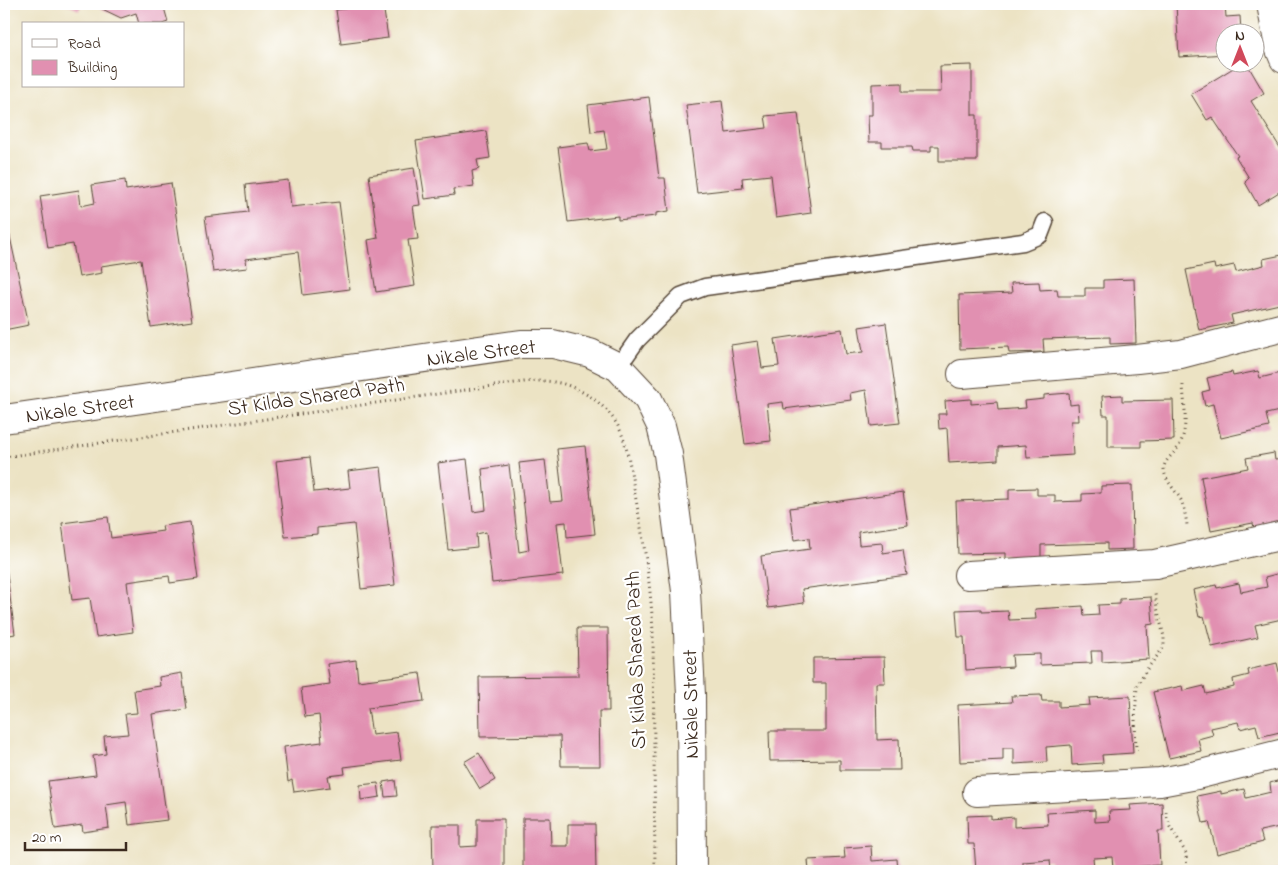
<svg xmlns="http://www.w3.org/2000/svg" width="1288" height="875" viewBox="0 0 1288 875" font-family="'Indie Flower',sans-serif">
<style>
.building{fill:#e190b1}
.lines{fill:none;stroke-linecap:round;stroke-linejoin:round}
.lane-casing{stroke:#564637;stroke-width:19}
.street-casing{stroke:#564637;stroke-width:30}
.path{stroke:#564637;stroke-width:3;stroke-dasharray:1 4;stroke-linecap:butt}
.lane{stroke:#fff;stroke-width:16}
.street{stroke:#fff;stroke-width:28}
.labels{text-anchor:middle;stroke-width:4.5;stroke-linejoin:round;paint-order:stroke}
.street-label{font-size:21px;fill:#3b2a1e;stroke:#fff}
</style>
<rect width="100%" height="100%" fill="#fff"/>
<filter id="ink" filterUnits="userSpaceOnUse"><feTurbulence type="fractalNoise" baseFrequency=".02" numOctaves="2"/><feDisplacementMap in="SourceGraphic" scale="10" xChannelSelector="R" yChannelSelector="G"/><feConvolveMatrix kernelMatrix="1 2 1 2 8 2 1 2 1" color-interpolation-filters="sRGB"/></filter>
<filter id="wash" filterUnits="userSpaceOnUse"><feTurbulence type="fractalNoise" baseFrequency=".0096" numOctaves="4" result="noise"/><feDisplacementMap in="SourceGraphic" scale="20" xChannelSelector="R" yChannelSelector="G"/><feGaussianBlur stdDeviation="1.12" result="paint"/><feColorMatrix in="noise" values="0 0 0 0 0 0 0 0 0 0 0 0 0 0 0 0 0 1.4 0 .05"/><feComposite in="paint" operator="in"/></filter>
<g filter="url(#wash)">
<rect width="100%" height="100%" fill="#ece3c4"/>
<g id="blocks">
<!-- building -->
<g class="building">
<polygon points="66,4 82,4 79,10"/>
<polygon points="92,4 163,4 168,22 162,24 139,24 136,13 121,18"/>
<polygon points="379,4 383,4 388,38 341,44 336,10"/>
<polygon points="1176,4 1225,4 1226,17 1240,16 1241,32 1226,32 1226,54 1179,57"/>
<polygon points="1243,62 1246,62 1264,93 1251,101 1284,154 1284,189 1258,205 1245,182 1249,178 1236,157 1238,156 1212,117 1207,120 1191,94"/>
<polygon points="972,65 972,115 977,115 977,161 939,161 939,146 931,146 931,151 913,151 912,147 882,147 882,142 869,142 868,115 872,115 872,84 902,83 902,92 941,92 940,66"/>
<polygon points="649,97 659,178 665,178 669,211 656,213 656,216 618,220 618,216 568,222 558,147 588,143 590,151 607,149 604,130 591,132 588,105"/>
<polygon points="722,101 726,133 767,128 765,116 798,113 811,213 776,218 771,175 742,178 743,188 697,193 686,105"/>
<polygon points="486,131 490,158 477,160 479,169 472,171 474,186 453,189 454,195 425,199 416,141"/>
<polygon points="414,168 420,205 413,206 418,239 408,240 415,286 376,292 368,240 378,238 369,175"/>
<polygon points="125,180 126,190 171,183 192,321 151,327 141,260 101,266 102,273 79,277 73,244 48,248 40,196 79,190 81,206 95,203 92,185"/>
<polygon points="288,180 291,207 339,202 350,289 303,295 298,252 246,259 247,268 213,272 205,217 248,212 245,185"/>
<polygon points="4,209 29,325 4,330"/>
<polygon points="1284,248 1284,303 1231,315 1233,323 1199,330 1186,270 1214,264 1215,269 1234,265 1236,272 1264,265 1263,259 1282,255 1281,249"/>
<polygon points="1134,279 1136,343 1110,344 1110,337 1043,339 1044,352 1009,353 1008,347 960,349 959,295 1012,293 1011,283 1039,282 1040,290 1057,289 1058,296 1085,296 1085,288 1103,288 1103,280"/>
<polygon points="886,323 900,423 871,426 866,390 850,393 851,400 784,409 783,402 767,404 771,441 745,444 731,345 758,341 762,368 779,366 775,339 842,329 846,354 863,352 859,327"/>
<polygon points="1258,371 1260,378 1284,372 1284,410 1266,414 1269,427 1221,438 1213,404 1205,406 1202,392 1210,390 1207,378 1232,372 1233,376"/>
<polygon points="1069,393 1070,405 1078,404 1079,421 1071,421 1073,455 1027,458 1026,445 998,447 998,460 949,463 947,428 939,429 938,414 946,414 945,401 971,399 971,404 997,402 998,410 1026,408 1025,401 1044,399 1044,395"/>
<polygon points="1122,395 1122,401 1173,400 1174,440 1141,441 1141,447 1108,447 1108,415 1103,415 1102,396"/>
<polygon points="585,446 595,534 567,537 566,522 557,523 563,575 492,583 486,532 476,534 477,547 448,550 438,463 467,459 473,512 486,510 482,469 509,465 519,552 529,550 519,463 545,460 550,502 563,501 557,449"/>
<polygon points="1274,453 1275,460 1284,459 1284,522 1254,528 1253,523 1211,531 1201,477 1248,468 1246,458"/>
<polygon points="310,457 314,492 350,488 348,471 381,467 395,585 361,589 354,524 317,528 317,534 285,537 276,461"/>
<polygon points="1132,485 1133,549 1107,550 1107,543 1041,545 1041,558 1006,559 1006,553 958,554 956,501 1009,499 1009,489 1037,488 1037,495 1055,495 1055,502 1082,501 1082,494 1101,493 1101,486"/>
<polygon points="903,492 908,525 858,532 859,545 882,543 883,553 903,550 907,575 802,589 804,603 768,608 761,556 810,549 809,538 794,540 790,508"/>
<polygon points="108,517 111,538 163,531 162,526 190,522 198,579 170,583 169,576 127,582 133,632 96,637 90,598 72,600 62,523"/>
<polygon points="4,560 5,560 15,634 4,636"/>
<polygon points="1284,572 1284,625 1282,619 1255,625 1258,637 1212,647 1204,616 1199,617 1193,590 1216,585 1217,588 1239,583 1241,592 1267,587 1265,577"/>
<polygon points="1151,597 1153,624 1147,625 1149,659 1102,662 1102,651 1091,651 1092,663 1040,665 1040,654 1012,655 1013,667 966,670 964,637 958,637 956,610 981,609 981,612 1008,611 1009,620 1036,619 1035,609 1083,606 1084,616 1099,615 1098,605 1120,604 1120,599"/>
<polygon points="577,628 608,628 609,711 599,711 600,766 561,766 560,736 480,737 479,677 578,676"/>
<polygon points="884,657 885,683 876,683 877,740 899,739 900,770 840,770 840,760 770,761 769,731 826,731 826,683 813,683 813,658"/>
<polygon points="356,660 358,681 420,673 424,701 368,708 372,735 397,732 401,760 344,767 345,774 328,776 330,787 294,792 292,780 288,782 284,747 322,742 319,715 305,717 301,688 330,684 327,664"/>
<polygon points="1277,663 1284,693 1284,731 1259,737 1256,725 1240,729 1238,722 1211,728 1213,735 1198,739 1201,751 1169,758 1153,692 1182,686 1183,691 1204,686 1206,694 1234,687 1233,679 1249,675 1248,670"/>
<polygon points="182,673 187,709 152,714 167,820 129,825 126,802 106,805 109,828 83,832 82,825 55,829 48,781 96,775 93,756 106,754 104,736 128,734 125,714 137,713 134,690 160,686 159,677"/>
<polygon points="1041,695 1042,701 1059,701 1059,707 1090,705 1089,698 1130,696 1133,753 1102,755 1103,763 1072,765 1071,745 1046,747 1047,762 1014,764 1014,748 1003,748 1003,760 960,762 958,705 1012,702 1011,696"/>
<polygon points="479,753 495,780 480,789 464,762"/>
<polygon points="1284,779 1284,826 1260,831 1263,842 1217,854 1209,822 1203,823 1197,796 1221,791 1221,794 1244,789 1246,798 1271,792 1270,783"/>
<polygon points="395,780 397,796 385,797 383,782"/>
<polygon points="378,783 380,797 361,800 360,785"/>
<polygon points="1162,803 1163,831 1158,831 1160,865 1113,868 1112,857 1093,858 1094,867 1051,870 1050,860 1023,862 1023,871 976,871 974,844 968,844 967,816 991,815 991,819 1014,817 1014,827 1048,825 1047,813 1095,810 1095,822 1110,821 1109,811 1131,810 1130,805"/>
<polygon points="523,818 550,818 551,846 568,846 568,824 595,824 596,871 523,871"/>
<polygon points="477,819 504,819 504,871 433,871 432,825 460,825 460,847 477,846"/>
<polygon points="871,846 872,861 897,859 898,871 809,871 808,860 845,858 844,848"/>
<polygon points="1284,867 1284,871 1269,871"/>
<polygon points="293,868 294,871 276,871 276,870"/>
</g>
</g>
</g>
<g filter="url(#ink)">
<use href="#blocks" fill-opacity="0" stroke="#564637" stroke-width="1"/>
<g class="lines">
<!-- lane casing -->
<g class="lane-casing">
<polyline id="lane" points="618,367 637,340 681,296 705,287 1023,242 1040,235 1045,222"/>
</g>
<!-- street casing -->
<g class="street-casing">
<g id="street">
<polyline points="1271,4 1279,47 1284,59"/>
<polyline points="962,374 1137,359 1181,354 1284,327"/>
<polyline points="4,419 521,344 553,344 590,353 618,367 648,399 661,426 668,454 686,591 691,695 692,871"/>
<polyline points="968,575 1155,564 1284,535"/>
<polyline points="977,792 1160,782 1197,775 1284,753"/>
</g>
</g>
<!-- path -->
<g class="path">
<path d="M1183,385C1184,404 1189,428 1179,446C1175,453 1164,460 1164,468C1164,481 1177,491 1182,502C1184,509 1186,517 1187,525"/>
<path d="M4,457L493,386C519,383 547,376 572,387C591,395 608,408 618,426C628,445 630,468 634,489C643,537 651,584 653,633L655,871"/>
<polyline points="1136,751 1135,719 1137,686 1147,669 1164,647 1164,637 1157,607 1155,594"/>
<polyline points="1166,812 1170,827 1186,853 1187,871"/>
</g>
<!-- lane -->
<use href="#lane" class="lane"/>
<!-- street -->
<use href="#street" class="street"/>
</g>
</g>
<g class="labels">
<!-- street labels -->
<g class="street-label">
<text transform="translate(481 352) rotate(-7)" y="7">Nikale Street</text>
<text transform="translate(316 396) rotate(-8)" y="7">St Kilda Shared Path</text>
<text transform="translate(80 408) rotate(-8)" y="7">Nikale Street</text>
<text transform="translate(635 660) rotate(-92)" y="7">St Kilda Shared Path</text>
<text transform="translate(690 704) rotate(-91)" y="7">Nikale Street</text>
</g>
</g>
<!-- margin -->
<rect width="1288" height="875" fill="none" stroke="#fff" stroke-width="20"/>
<!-- legend -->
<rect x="22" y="22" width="162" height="65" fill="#ffffff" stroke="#b1aaa5"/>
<rect x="32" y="39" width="25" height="8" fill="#ffffff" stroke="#b1aaa5"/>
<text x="68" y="48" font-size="15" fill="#3b2a1e">Road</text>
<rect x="32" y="60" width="25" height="15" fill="#e190b1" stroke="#b1aaa5"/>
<text x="68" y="72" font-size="15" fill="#3b2a1e">Building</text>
<!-- north arrow -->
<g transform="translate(1240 48)"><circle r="24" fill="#ffffff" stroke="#b1aaa5"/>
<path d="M0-4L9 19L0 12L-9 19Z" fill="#d1495b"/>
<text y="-8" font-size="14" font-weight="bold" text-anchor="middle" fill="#3b2a1e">N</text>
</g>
<!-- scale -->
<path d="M25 842v8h101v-8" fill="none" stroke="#3b2a1e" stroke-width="2.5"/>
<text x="32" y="842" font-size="15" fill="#3b2a1e" stroke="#ffffff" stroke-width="4" paint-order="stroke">20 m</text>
</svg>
